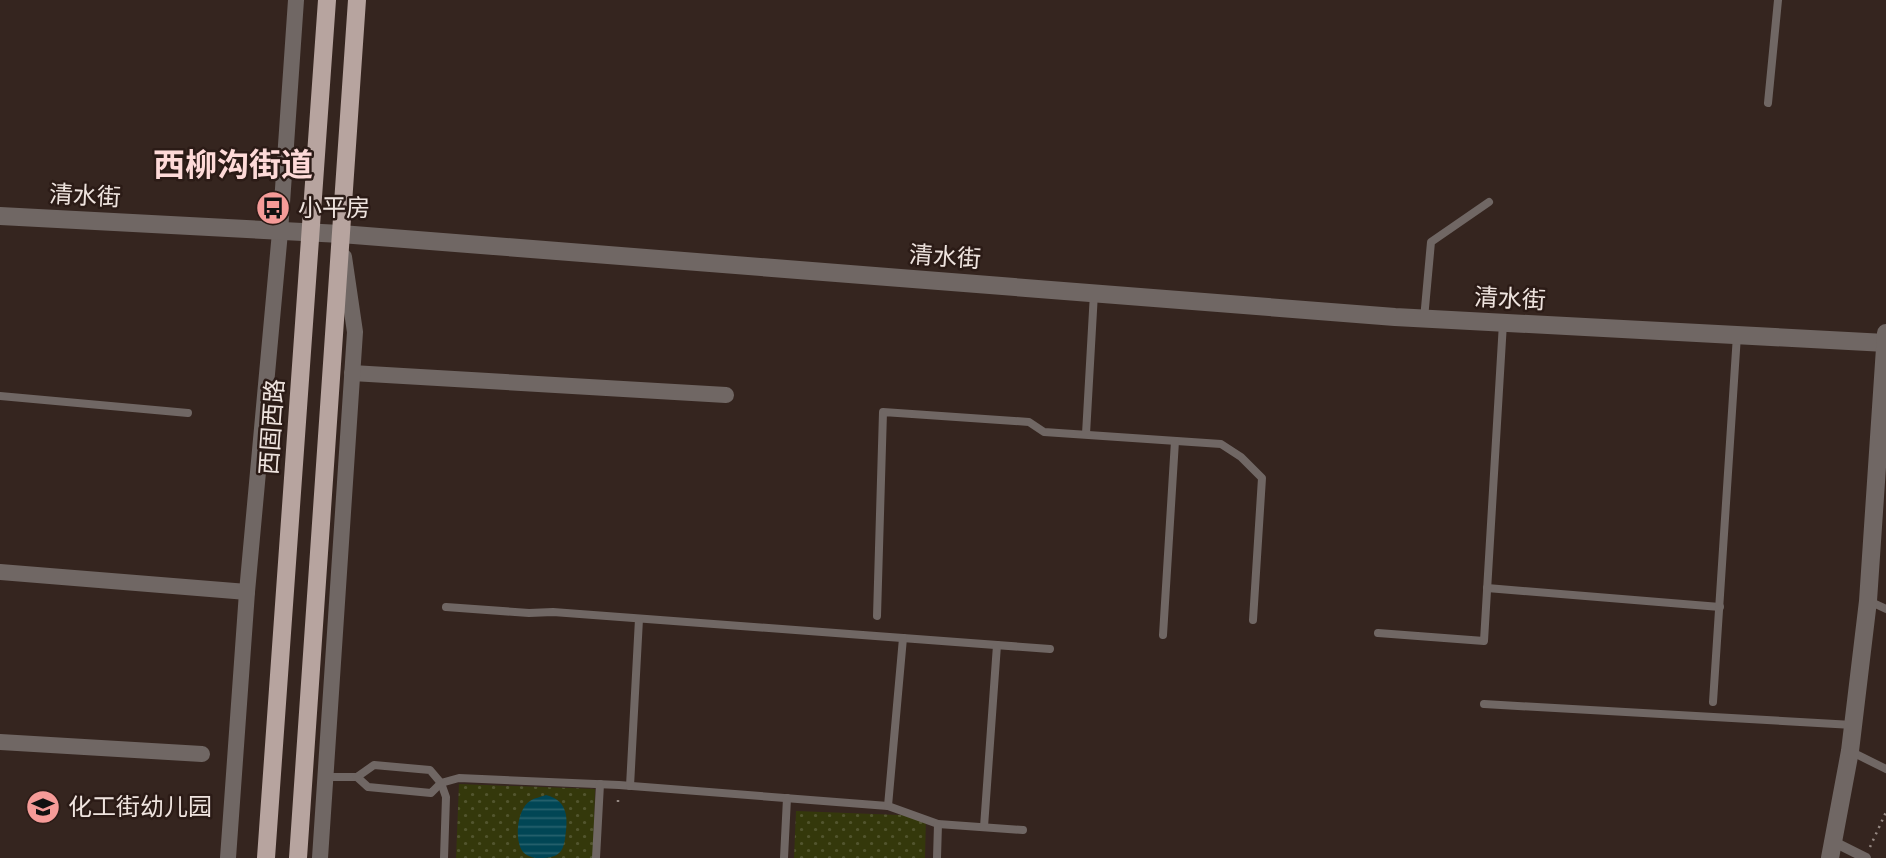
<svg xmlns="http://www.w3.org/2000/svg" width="1886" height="858" viewBox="0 0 1886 858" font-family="'PT Sans Narrow','Noto Sans SC',sans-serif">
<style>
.green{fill:url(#green-dots)}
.water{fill:url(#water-rules)}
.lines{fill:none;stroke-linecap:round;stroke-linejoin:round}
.path{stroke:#968983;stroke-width:2.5;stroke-dasharray:2 5;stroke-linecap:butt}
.service{stroke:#706764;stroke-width:8}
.pedestrian{stroke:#706764;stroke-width:10}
.minor{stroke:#706764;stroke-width:16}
.tertiary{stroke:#706764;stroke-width:18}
.primary{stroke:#b7a49f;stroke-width:18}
.labels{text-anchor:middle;stroke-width:5;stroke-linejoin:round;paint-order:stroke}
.street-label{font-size:24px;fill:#efe4df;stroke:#2b1b16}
.poi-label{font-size:24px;fill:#efe4df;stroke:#2b1b16;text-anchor:start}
.district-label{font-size:32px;font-weight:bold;fill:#fedad8;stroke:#2b1b16}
</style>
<defs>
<pattern id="green-dots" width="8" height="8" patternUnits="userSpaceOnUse" patternTransform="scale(1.75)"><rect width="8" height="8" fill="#34380b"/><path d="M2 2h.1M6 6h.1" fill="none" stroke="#52552e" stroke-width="1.8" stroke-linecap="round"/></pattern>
<pattern id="water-rules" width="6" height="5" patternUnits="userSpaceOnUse" patternTransform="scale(1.75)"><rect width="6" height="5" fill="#014655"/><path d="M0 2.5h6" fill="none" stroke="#26616d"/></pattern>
</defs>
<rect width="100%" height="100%" fill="#35251f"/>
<!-- green -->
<g class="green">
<polygon points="459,784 595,789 593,858 456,858"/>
<polygon points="796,811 926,816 925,858 794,858"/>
</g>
<!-- water -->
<path class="water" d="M546,795C569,801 568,819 565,839C564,844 563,850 559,853C554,858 545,858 538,858C533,858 527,856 523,852C514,840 517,809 530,801C534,798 541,797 546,795Z"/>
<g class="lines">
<!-- path -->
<g class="path">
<polyline points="618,802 618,795"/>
<polyline points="1870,847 1886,812"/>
</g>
<!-- service -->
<g class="service">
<polyline points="1768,103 1778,0"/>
<polyline points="1424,319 1431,242 1489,202"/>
<polyline points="0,396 188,413"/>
<polyline points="1086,434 1094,293"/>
<polyline points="1487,588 1720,607"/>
<polyline points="1869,601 1886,609"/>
<polyline points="446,607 529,613 553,612 1050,649"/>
<polyline points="877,616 883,412 1029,422 1044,432 1221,444 1241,457 1262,478 1253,620"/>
<polyline points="1378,633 1484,641 1503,323"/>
<polyline points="1163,635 1175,441"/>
<polyline points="1713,702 1737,335"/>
<polyline points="1484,704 1853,725"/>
<polyline points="1850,751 1886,769"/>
<polyline points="326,777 357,777 374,765 430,770 441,783 446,797 444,858"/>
<polyline points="357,777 368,787 431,793 441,783 459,778 619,785 888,806 938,824 1023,830"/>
<polyline points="630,786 639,619"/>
<polyline points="888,806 903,638"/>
<polyline points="984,827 997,645"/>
<polyline points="596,858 600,784"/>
<polyline points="784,858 787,798"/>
<polyline points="937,858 938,824"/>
</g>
<!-- pedestrian -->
<polyline class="pedestrian" points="1834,842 1866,858"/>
<!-- minor -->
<g class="minor">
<polyline points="352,373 726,395"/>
<polyline points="0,572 247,592"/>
<polyline points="0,742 202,754"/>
<polyline points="228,858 247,592 280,232 296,0"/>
<polyline points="320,858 355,332 344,257"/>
</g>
<!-- tertiary -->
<g class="tertiary">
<polyline points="0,216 341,234 1395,317 1886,343"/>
<polyline points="1830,858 1850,751 1868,601 1886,333"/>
</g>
<!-- primary -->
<g class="primary">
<polyline points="266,858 327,0"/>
<polyline points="298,858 357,0"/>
</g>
</g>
<!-- icons -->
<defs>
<g id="bus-disc" transform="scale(1.75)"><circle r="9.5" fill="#f59b98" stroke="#2b1b16"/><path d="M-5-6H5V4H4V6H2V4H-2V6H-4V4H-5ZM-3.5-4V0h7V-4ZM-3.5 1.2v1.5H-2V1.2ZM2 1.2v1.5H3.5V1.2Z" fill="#111"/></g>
<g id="school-disc" transform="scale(1.75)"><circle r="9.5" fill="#f59b98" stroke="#2b1b16"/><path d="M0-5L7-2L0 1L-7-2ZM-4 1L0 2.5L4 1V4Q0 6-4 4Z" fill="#111"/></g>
</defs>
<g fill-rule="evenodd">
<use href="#bus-disc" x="273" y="208"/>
<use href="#school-disc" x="43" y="807"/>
</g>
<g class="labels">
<!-- street labels -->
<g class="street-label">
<text transform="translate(85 196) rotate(3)" y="8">清水街</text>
<text transform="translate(945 257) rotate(4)" y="8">清水街</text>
<text transform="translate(1510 299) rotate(3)" y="8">清水街</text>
<text transform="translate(272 427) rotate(-86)" y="8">西固西路</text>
</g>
<!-- poi labels -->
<g class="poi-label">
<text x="298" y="216">小平房</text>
<text x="68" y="815">化工街幼儿园</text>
</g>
<!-- district labels -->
<g class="district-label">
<text x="233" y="176">西柳沟街道</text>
</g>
</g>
</svg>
